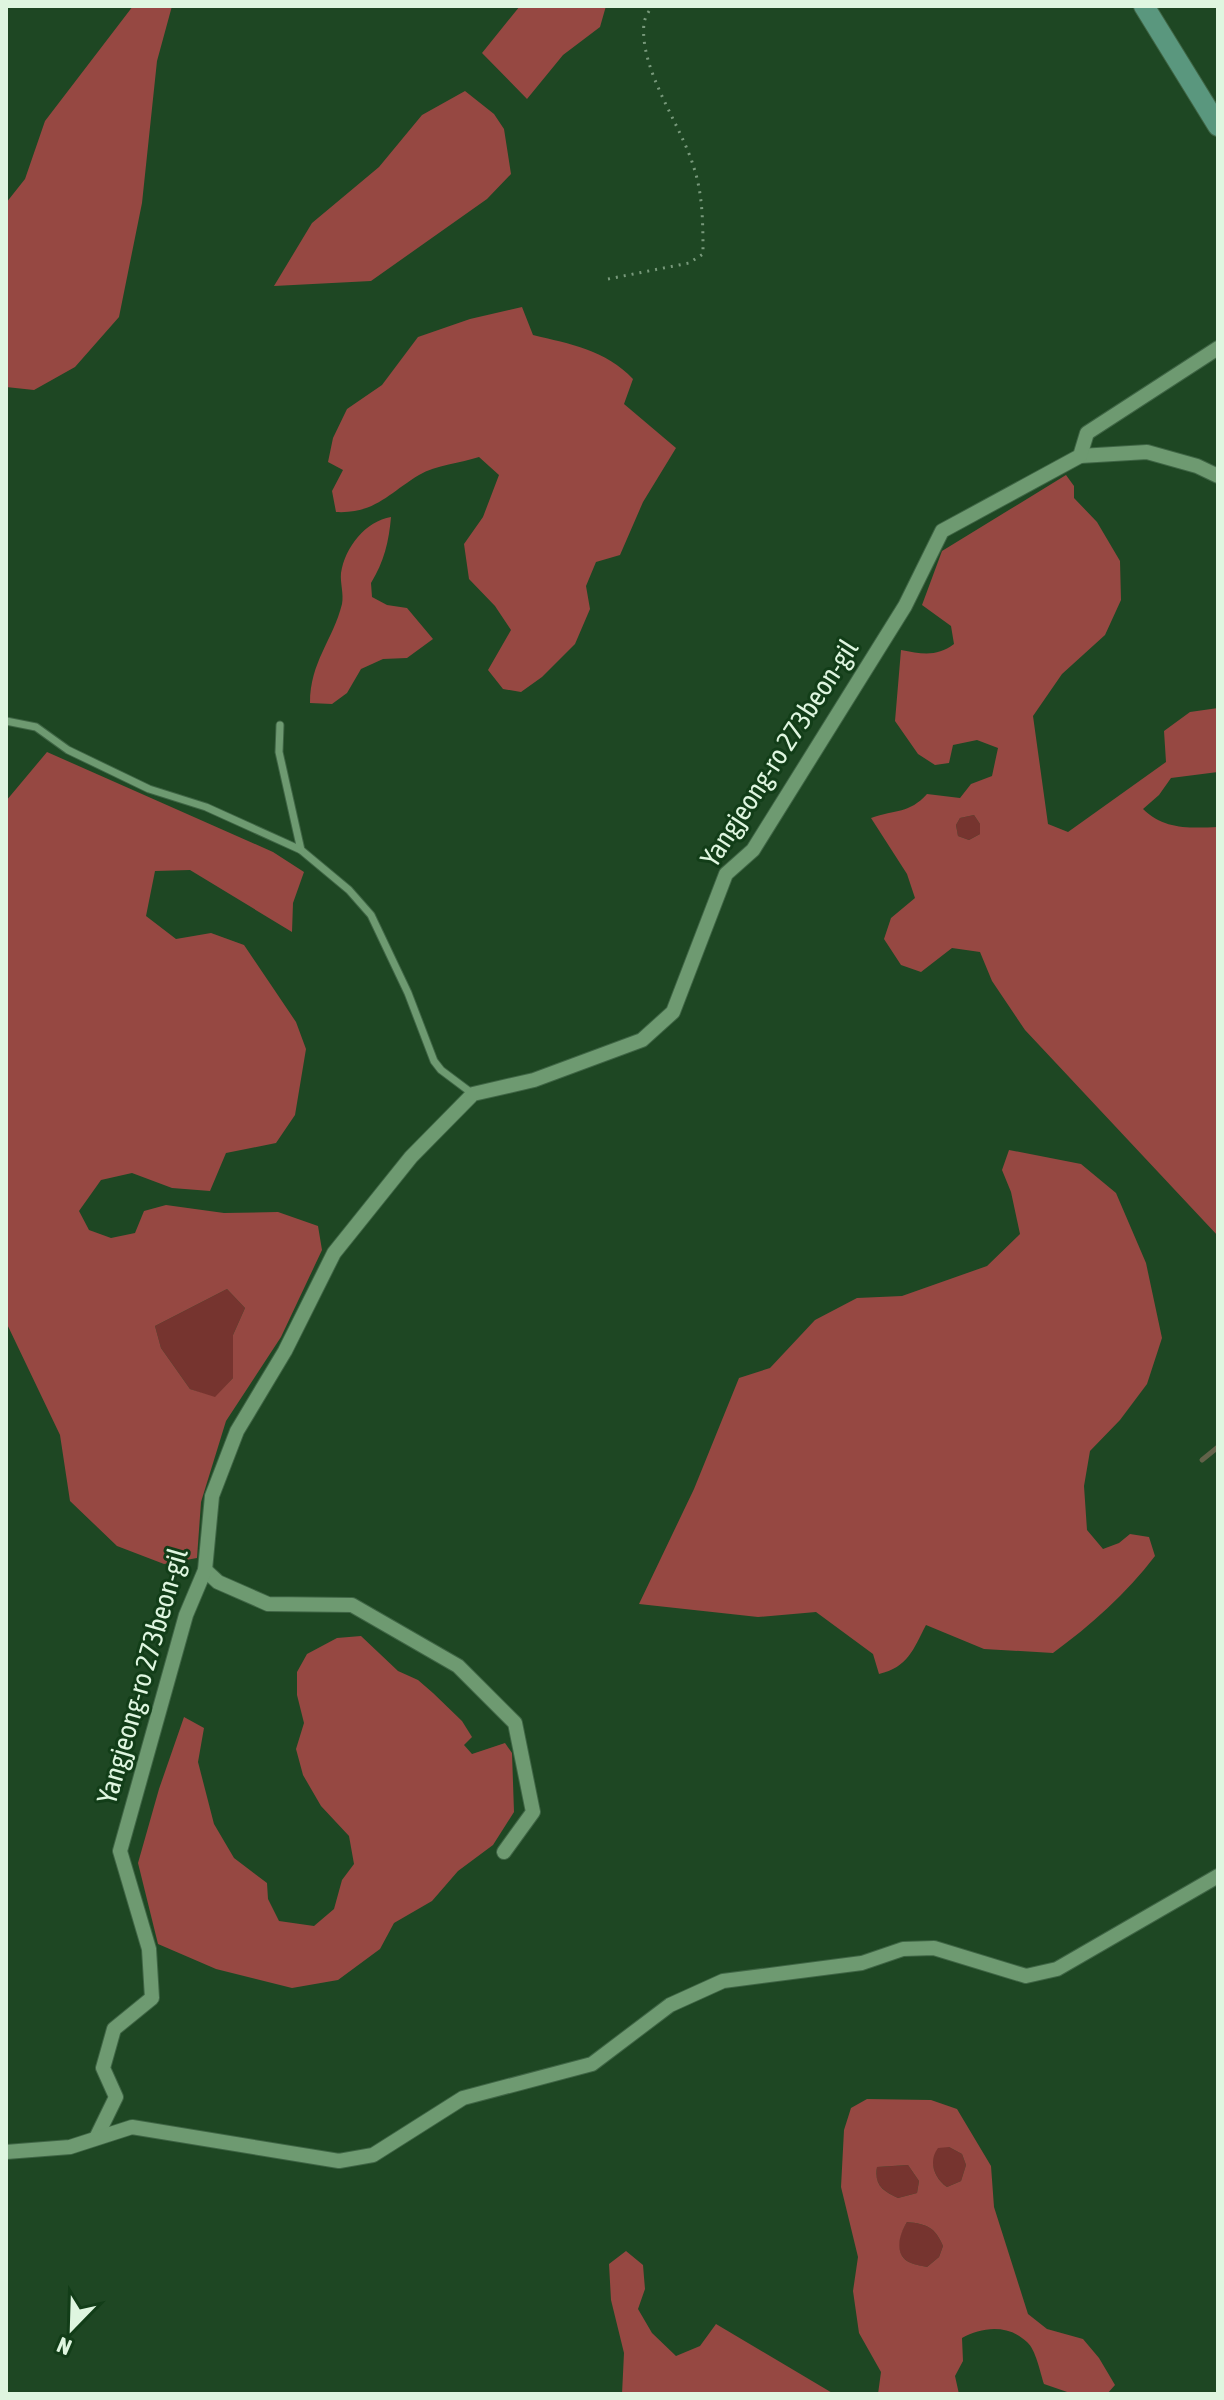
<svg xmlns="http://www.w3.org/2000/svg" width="1224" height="2400" viewBox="0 0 1224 2400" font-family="'Asap Condensed',sans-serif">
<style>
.green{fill:#76342f}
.forest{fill:#964842;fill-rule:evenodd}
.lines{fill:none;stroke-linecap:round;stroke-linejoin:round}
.stream{stroke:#626249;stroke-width:5}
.service-casing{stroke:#3f6545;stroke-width:9}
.minor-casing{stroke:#3f6545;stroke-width:16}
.secondary-casing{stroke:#3f6545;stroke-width:22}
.path{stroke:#78997b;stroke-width:3;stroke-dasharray:2 6;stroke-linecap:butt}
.service{stroke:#6e9a71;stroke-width:7}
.minor{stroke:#6e9a71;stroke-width:14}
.secondary{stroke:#5a977e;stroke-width:20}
.labels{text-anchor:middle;stroke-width:6;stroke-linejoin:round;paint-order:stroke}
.street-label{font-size:28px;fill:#dff6e0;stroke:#123d18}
</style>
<rect width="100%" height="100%" fill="#1e4723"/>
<!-- green -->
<g class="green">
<polygon points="974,815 980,824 980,834 969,840 958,836 956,825 960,818"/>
<polygon points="227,1289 245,1308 233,1335 233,1378 215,1398 190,1389 161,1348 155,1326"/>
<path d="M937,2147H949L962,2154L966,2165L961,2181L947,2187C934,2178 928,2161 937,2147Z"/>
<path d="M908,2165L919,2181L917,2193L898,2198C883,2191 874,2185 877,2167Z"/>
<path d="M907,2222C927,2224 935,2227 943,2246L939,2257L927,2267C921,2266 911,2264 907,2261C893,2251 900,2232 907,2222Z"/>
</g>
<!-- forest -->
<g class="forest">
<polygon points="133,6 172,6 157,61 142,203 119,317 75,367 34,390 6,387 6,203 25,179 45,121"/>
<polygon points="520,6 606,6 600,27 563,55 527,99 482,53"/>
<polygon points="465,91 494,114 504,129 511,174 487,199 371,281 274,286 312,223 379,167 422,115"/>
<path d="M522,307L533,335C570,344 606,350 633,379L624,404L676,448L643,502L620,555L596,562L586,586L590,609L575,644L542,677L521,692L503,689L488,670L511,630L495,606L469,579L464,544L483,517L499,475L479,457C461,463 436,465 419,475C389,493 375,514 336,512L332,491L343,470L328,462L333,438L347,409L382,385L418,337L470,319Z"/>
<path d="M1066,475L1074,486V498L1097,522L1120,561L1121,600L1105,635L1062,674L1033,716L1048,824L1068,832L1166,762L1164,731L1190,712L1218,708V772L1171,778L1159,795L1143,809C1164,830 1190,828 1218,827V1236L1025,1030L992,981L980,952L952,948L921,972L901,965L884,939L891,918L915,898L907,874L871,818C896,809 909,814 927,794L960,798L971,784L992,776L998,748L977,740L953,745L949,763L935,765L918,754L895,721L901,650C922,654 937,657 954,644L951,626L922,605L942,551ZM974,815L980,824V834L969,840L958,836L956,825L960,818Z"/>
<path d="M391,517C389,541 384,562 371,583L372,597L387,605L407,608L433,639L407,658L383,659L361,669L347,693L332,704L310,703C310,662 333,640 342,604C344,594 340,583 341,573C345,547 366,521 391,517Z"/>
<path d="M47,752L273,852L304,872L293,903L292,932L190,870L155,871L146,916L176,939L211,933L244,945L296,1022L306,1049L295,1115L276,1143L226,1153L210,1191L172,1188L132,1173L101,1180L79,1211L89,1230L111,1238L135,1233L144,1211L166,1205L224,1213L278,1212L318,1226L322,1250L281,1337L226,1421L201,1502L197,1558L164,1564L117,1546L70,1501L60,1435L6,1322V801ZM227,1289L245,1308L233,1335V1378L215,1397L190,1389L161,1348L155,1326Z"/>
<path d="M1009,1150L1081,1164L1116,1193L1146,1263L1162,1338L1147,1384L1120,1420L1090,1451L1084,1486L1087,1530L1103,1549L1119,1543L1130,1534L1149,1537L1155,1556C1126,1594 1091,1625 1053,1653L984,1649L926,1625C913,1650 908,1667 879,1674L873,1654L816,1612L758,1617L639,1604L694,1489L739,1378L770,1368L815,1320L857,1298L902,1296L987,1266L1020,1234L1011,1192L1002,1170Z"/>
<polygon points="361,1636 398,1671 418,1680 433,1693 462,1721 472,1737 464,1745 472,1754 505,1743 512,1753 514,1812 493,1845 458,1871 432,1901 394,1923 380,1949 338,1980 292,1988 216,1969 158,1944 138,1863 159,1789 184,1717 204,1728 198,1762 214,1824 234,1858 267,1883 268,1899 279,1921 314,1926 334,1909 342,1880 354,1864 349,1836 321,1806 303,1775 296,1749 304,1723 297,1695 297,1672 307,1654 337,1638"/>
<path d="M867,2099L931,2100L957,2109L991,2166L994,2207L1028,2314L1047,2329L1083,2339L1099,2358L1115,2385L1107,2394H1073L1044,2384C1040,2372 1036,2350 1027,2342C1008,2324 982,2327 962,2338L963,2361L955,2376L959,2394H878L881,2372L859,2333L853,2291L858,2257L841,2187L844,2130L851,2108ZM949,2147L962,2154L966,2165L961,2181L947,2187C934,2178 928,2161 938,2148ZM908,2165L919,2181L917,2193L898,2198C883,2191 874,2185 877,2167ZM907,2222C927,2224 935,2227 943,2246L939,2257L927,2267C922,2266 911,2264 907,2261C894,2252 900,2233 907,2222Z"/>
<polygon points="626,2251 643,2265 645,2289 638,2309 652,2333 676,2356 700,2346 716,2324 834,2394 622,2394 624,2353 611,2300 609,2264"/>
</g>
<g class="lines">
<!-- stream -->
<polyline class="stream" points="1202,1460 1218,1447"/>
<!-- service casing -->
<g class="service-casing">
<g id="service">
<polyline points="6,721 36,727 68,750 149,789 206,807 301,850 349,890 371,915 408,993 434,1061 441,1070 473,1094"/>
<polyline points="280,725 279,752 301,850"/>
</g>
</g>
<!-- minor casing -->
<g class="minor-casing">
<g id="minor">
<polyline points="1080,456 1147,452 1197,466 1218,476"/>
<polyline points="205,1570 218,1582 268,1604 352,1605 458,1666 515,1723 533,1812 504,1852"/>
<polyline points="96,2138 116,2097 103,2068 114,2029 152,1998 149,1949 120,1851 186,1615 205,1570 212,1496 237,1431 285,1351 334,1253 411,1157 473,1094 534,1080 642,1040 673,1012 726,874 753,850 905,606 942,531 1080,456 1087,433 1218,348"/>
<polyline points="6,2152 70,2147 132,2127 339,2161 373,2155 463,2098 592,2064 670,2005 723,1981 862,1963 903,1949 934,1948 1026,1976 1057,1969 1218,1876"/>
</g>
</g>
<!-- secondary casing -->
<g class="secondary-casing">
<polyline id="secondary" points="1144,6 1218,126"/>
</g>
<!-- path -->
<path class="path" d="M608,279L689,263L703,254C703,226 703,195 694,168C681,124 639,70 644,23C645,17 649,11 652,6"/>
<!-- service -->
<use href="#service" class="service"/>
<!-- minor -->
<use href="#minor" class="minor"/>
<!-- secondary -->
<use href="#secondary" class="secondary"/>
</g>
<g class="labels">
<!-- street labels -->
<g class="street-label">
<text transform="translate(779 753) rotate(-57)" y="10">Yangjeong-ro 273beon-gil</text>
<text transform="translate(142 1676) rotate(-74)" y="10">Yangjeong-ro 273beon-gil</text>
</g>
</g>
<!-- border -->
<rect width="1224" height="2400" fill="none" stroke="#dff6e0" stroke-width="16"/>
<!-- north arrow -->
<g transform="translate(72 2328) rotate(203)" stroke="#123d18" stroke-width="6" paint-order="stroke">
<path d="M0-6L14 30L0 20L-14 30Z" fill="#dff6e0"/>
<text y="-12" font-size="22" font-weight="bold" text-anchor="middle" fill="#dff6e0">N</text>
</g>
</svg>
